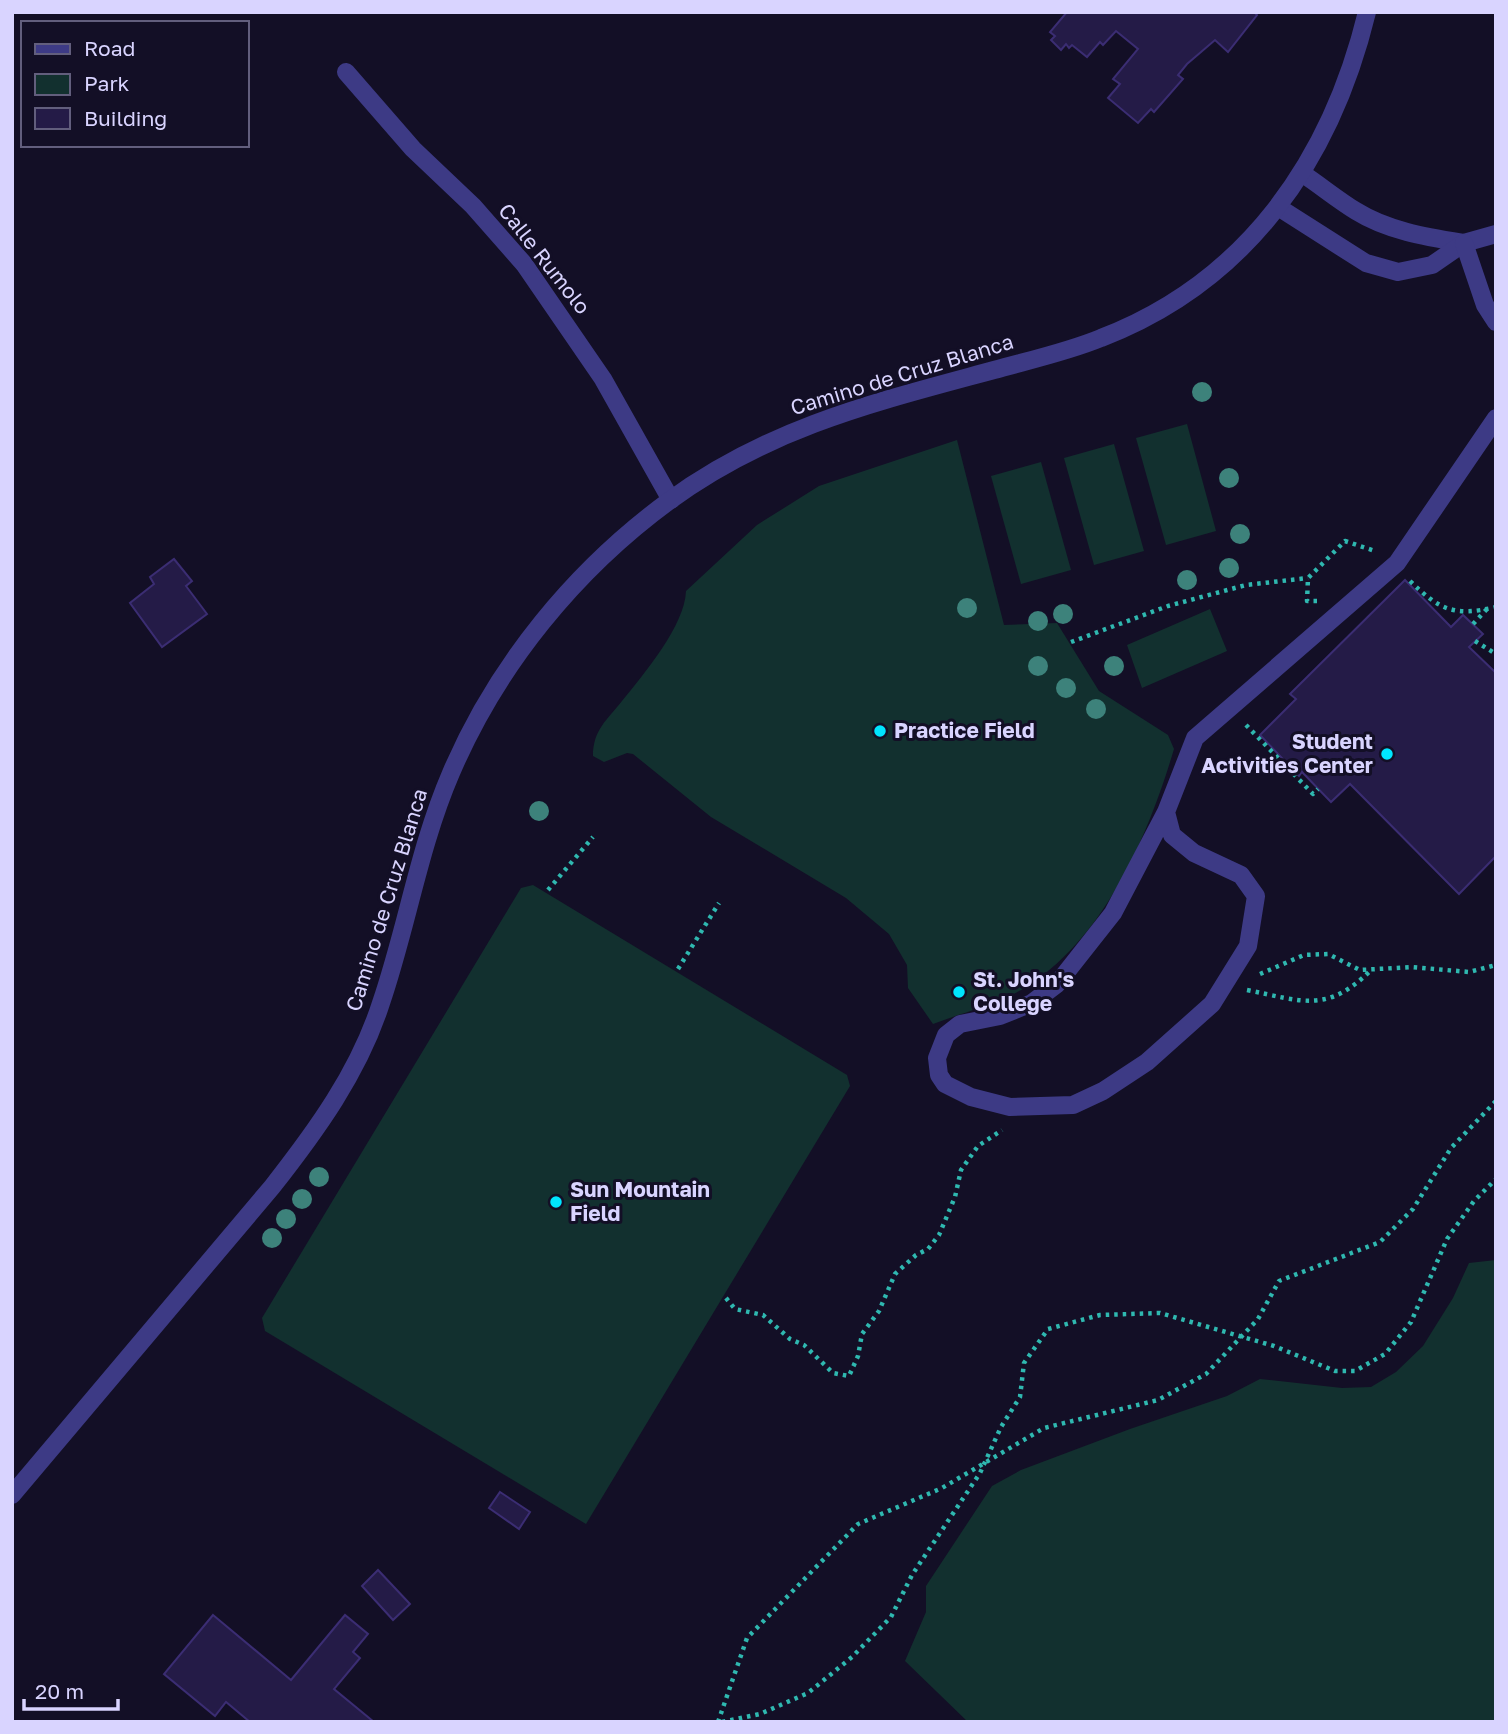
<svg xmlns="http://www.w3.org/2000/svg" width="1508" height="1734" viewBox="0 0 1508 1734" font-family="'Golos Text',sans-serif">
<style>
.green{fill:#12302f}
.building{fill:#241b47;stroke:#3b2d73;stroke-width:2}
.lines{fill:none;stroke-linecap:round;stroke-linejoin:round}
.path{stroke:#2fb8b0;stroke-width:4.5;stroke-dasharray:3.5 5;stroke-linecap:butt}
.minor{stroke:#3d3a85;stroke-width:18}
.tree{fill:#3d827b}
.poi-dot{fill:#00e5ff;stroke:#130f26;stroke-width:2.5}
.labels{text-anchor:middle;stroke-width:6;stroke-linejoin:round;paint-order:stroke}
.street-label{font-size:21px;fill:#d9d4ff;stroke:#130f26}
.poi-label{font-size:21px;font-weight:bold;fill:#d9d4ff;stroke:#130f26;text-anchor:start}
</style>
<rect width="100%" height="100%" fill="#130f26"/>
<!-- green -->
<g class="green">
<polygon points="1187,424 1216,531 1166,545 1136,438"/>
<path d="M957,440L1004,625L1057,623L1099,691L1168,735L1174,749C1148,836 1105,939 1023,989C996,1004 962,1013 933,1024L908,988L907,965L889,934L846,898L711,817L633,754L627,753L604,762L593,756C593,730 607,720 622,701C644,674 685,625 686,591L757,525L819,486Z"/>
<polygon points="1114,444 1144,551 1094,565 1064,458"/>
<polygon points="1041,462 1071,570 1021,584 991,476"/>
<polygon points="1210,609 1227,651 1142,688 1127,645"/>
<polygon points="533,885 847,1075 850,1086 586,1524 265,1331 262,1318 521,888"/>
<polygon points="1496,1260 1496,1722 968,1722 905,1661 926,1612 926,1586 992,1486 1021,1470 1130,1429 1227,1396 1260,1379 1342,1388 1371,1387 1396,1372 1423,1346 1453,1298 1469,1263"/>
</g>
<!-- building -->
<g class="building">
<polygon points="1067,12 1254,12 1257,15 1228,52 1215,40 1187,64 1178,75 1183,79 1154,112 1151,109 1138,123 1108,98 1120,84 1113,79 1138,49 1116,31 1103,45 1100,42 1087,57 1072,45 1069,48 1066,44 1061,50 1051,40 1055,36 1050,32"/>
<polygon points="174,559 192,581 186,586 207,614 162,647 130,603 154,584 150,577"/>
<polygon points="1405,580 1451,627 1463,615 1483,634 1469,647 1496,673 1496,856 1459,894 1350,784 1331,802 1302,772 1299,776 1260,735 1296,699 1290,694"/>
<polygon points="500,1492 530,1512 519,1529 489,1508"/>
<polygon points="378,1570 410,1604 393,1620 362,1586"/>
<polygon points="213,1615 291,1680 345,1615 368,1634 353,1652 360,1658 334,1689 374,1722 250,1722 226,1702 215,1716 164,1674"/>
</g>
<g class="lines">
<!-- path -->
<g class="path">
<path d="M1410,581C1440,610 1454,617 1496,607"/>
<polyline points="1317,601 1307,601 1308,578 1345,541 1375,551"/>
<polyline points="1473,624 1487,609"/>
<polyline points="1475,641 1496,654"/>
<polyline points="1071,642 1168,606 1246,585 1308,578"/>
<polyline points="1246,725 1313,794 1318,789"/>
<polyline points="548,890 593,837"/>
<polyline points="678,969 719,903"/>
<polyline points="1260,974 1304,955 1328,954 1360,970 1412,967 1469,972 1496,965"/>
<path d="M1247,990C1302,1001 1327,1014 1371,970"/>
<polyline points="726,1298 735,1309 763,1315 790,1339 804,1345 833,1373 849,1376 858,1356 862,1334 879,1311 895,1274 916,1255 928,1249 939,1235 955,1197 961,1170 978,1146 1002,1130"/>
<polyline points="718,1722 747,1638 858,1524 942,1488 1044,1428 1158,1400 1206,1374 1258,1319 1279,1281 1380,1242 1413,1209 1451,1148 1496,1101"/>
<polyline points="722,1722 760,1714 808,1693 852,1657 891,1617 912,1575 980,1473 1001,1427 1020,1397 1024,1363 1048,1329 1100,1315 1160,1313 1274,1346 1335,1371 1355,1371 1385,1354 1411,1322 1447,1239 1474,1201 1496,1179"/>
</g>
<!-- minor -->
<g class="minor">
<polyline points="346,72 413,149 473,206 524,264 603,379 671,500"/>
<path d="M1303,174C1321,186 1338,200 1356,211C1388,231 1427,237 1464,243"/>
<polyline points="1278,207 1366,263 1398,272 1432,265 1464,243 1496,234"/>
<polyline points="1464,243 1485,305 1496,322"/>
<polyline points="1166,812 1172,835 1194,853 1241,875 1256,896 1248,946 1212,1004 1147,1062 1103,1091 1073,1105 1010,1107 971,1097 945,1084 939,1075 937,1058 946,1035 960,1024 1000,1016 1032,1003 1057,984 1113,913 1166,812 1195,738 1397,563 1496,418"/>
<path d="M12,1495L272,1187C316,1131 359,1072 381,1003C407,927 419,847 451,773C497,665 575,570 669,501C770,427 876,402 994,370C1030,360 1067,352 1101,338C1247,282 1331,160 1367,12"/>
</g>
</g>
<!-- trees -->
<g class="tree">
<circle cx="1202" cy="392" r="10"/>
<circle cx="1229" cy="478" r="10"/>
<circle cx="1240" cy="534" r="10"/>
<circle cx="1229" cy="568" r="10"/>
<circle cx="1187" cy="580" r="10"/>
<circle cx="967" cy="608" r="10"/>
<circle cx="1063" cy="614" r="10"/>
<circle cx="1038" cy="621" r="10"/>
<circle cx="1038" cy="666" r="10"/>
<circle cx="1114" cy="666" r="10"/>
<circle cx="1066" cy="688" r="10"/>
<circle cx="1096" cy="709" r="10"/>
<circle cx="539" cy="811" r="10"/>
<circle cx="319" cy="1177" r="10"/>
<circle cx="302" cy="1199" r="10"/>
<circle cx="286" cy="1219" r="10"/>
<circle cx="272" cy="1238" r="10"/>
</g>
<!-- markers -->
<g class="poi-dot">
<circle cx="880" cy="731" r="7"/>
<circle cx="1387" cy="754" r="7"/>
<circle cx="959" cy="992" r="7"/>
<circle cx="556" cy="1202" r="7"/>
</g>
<g class="labels">
<!-- street labels -->
<g class="street-label">
<text transform="translate(544 259) rotate(52)" y="7">Calle Rumolo</text>
<text transform="translate(902 375) rotate(-17)" y="7">Camino de Cruz Blanca</text>
<text transform="translate(387 900) rotate(-73)" y="7">Camino de Cruz Blanca</text>
</g>
<!-- poi labels -->
<g class="poi-label">
<text x="894" y="738">Practice Field</text>
<text x="1373" y="749" text-anchor="end">Student<tspan x="1373" dy="24">Activities Center</tspan></text>
<text x="973" y="987">St. John's<tspan x="973" dy="24">College</tspan></text>
<text x="570" y="1197">Sun Mountain<tspan x="570" dy="24">Field</tspan></text>
</g>
</g>
<!-- border -->
<rect width="1508" height="1734" fill="none" stroke="#d9d4ff" stroke-width="28"/>
<!-- legend -->
<rect x="21" y="21" width="228" height="126" fill="#130f26" stroke="#625e7d" stroke-width="2"/>
<rect x="35" y="44" width="35" height="10" fill="#3d3a85" stroke="#625e7d" stroke-width="2"/>
<text x="84" y="56" font-size="21" fill="#d9d4ff">Road</text>
<rect x="35" y="74" width="35" height="21" fill="#12302f" stroke="#625e7d" stroke-width="2"/>
<text x="84" y="91" font-size="21" fill="#d9d4ff">Park</text>
<rect x="35" y="108" width="35" height="21" fill="#241b47" stroke="#625e7d" stroke-width="2"/>
<text x="84" y="126" font-size="21" fill="#d9d4ff">Building</text>
<!-- scale -->
<path d="M24 1699v10h94v-10" fill="none" stroke="#d9d4ff" stroke-width="3.5"/>
<text x="35" y="1699" font-size="21" fill="#d9d4ff" stroke="#130f26" stroke-width="5" paint-order="stroke">20 m</text>
</svg>
